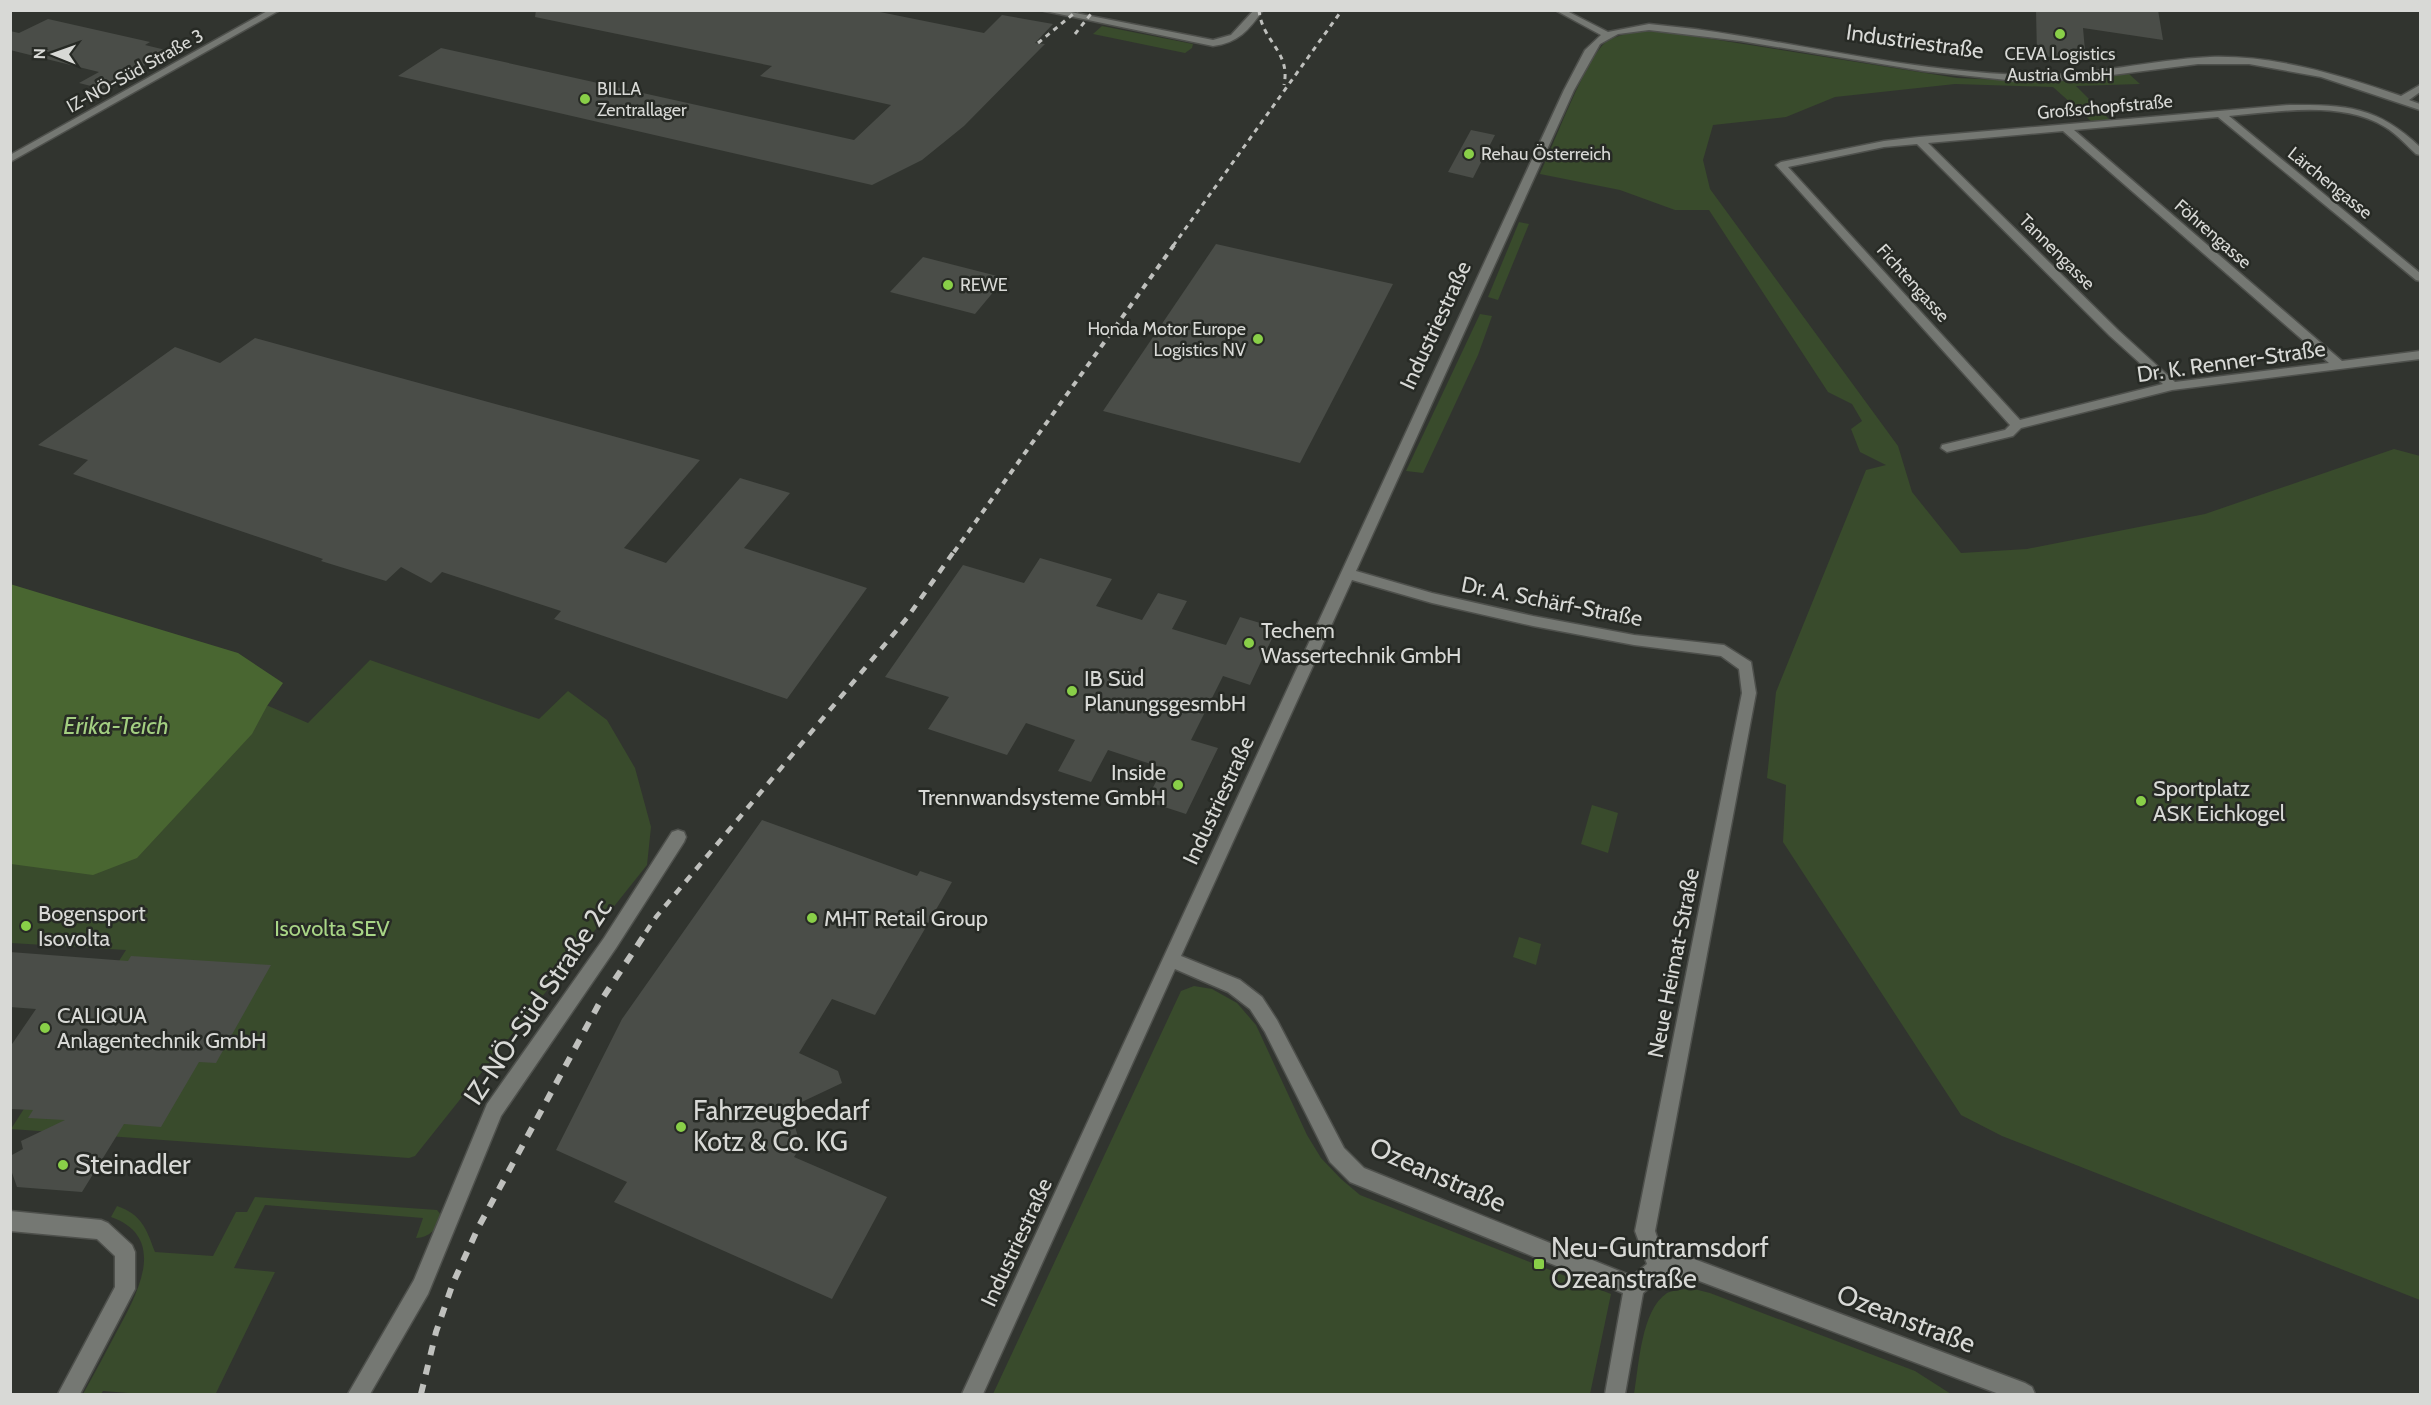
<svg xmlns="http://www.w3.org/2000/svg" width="2431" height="1405" viewBox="0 0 2431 1405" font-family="Cabin,sans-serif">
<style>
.green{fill:#394b2c}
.water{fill:#496631}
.building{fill:#4a4d48}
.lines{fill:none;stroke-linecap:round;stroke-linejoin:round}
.minor-casing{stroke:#4e504c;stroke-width:3}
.minor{fill:#757873;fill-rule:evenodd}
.rail-far3{stroke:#bfc0bd;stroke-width:3;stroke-dasharray:5 5;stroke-linecap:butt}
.rail-far2{stroke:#bfc0bd;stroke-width:4;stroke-dasharray:6 6;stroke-linecap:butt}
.rail-far1{stroke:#bfc0bd;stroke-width:4.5;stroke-dasharray:8 8;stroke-linecap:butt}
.rail{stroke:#bfc0bd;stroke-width:6;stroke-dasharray:10 10;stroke-linecap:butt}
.poi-dot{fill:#89cf48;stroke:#272a25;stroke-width:2}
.labels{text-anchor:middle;stroke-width:5;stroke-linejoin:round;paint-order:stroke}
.far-poi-label{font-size:18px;fill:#d8d9d6;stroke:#272a25;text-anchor:start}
.far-street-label{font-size:18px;fill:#d8d9d6;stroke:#272a25}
.street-label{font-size:22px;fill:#d8d9d6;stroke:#272a25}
.poi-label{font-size:22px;fill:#d8d9d6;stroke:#272a25;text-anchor:start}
.park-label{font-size:22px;fill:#a8d586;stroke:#272a25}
.water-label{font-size:24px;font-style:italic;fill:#a3cf81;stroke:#272a25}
.near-street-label{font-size:27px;fill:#d8d9d6;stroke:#272a25}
.near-poi-label{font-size:27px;fill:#d8d9d6;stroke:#272a25;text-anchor:start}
</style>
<rect width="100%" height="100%" fill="#31342f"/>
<!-- green -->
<g class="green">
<polygon points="1102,26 1193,44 1192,48 1185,53 1093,34"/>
<path d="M1642,31L1674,33L1957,78L2050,82L2129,74L2140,84L2076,86L2110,120L2092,122L2053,87L1955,84L1835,97L1786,117L1713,125L1703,160L1710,189L1898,446L1912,492L1961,553L2027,549L2205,514L2394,449L2420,456V1300L2002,1136L1961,1115L1783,842L1786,785L1767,778L1776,692L1866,470L1886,465L1860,452L1851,429L1862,421L1852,404L1828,392L1709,210H1675L1620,190L1540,174C1552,148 1587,56 1606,42C1617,35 1629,33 1642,31Z"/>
<polygon points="1519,222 1529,224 1498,300 1488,297"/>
<polygon points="1480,314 1492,316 1478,355 1423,473 1406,471"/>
<polygon points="161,660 308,723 370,660 539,719 568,691 607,720 635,768 651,827 647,865 415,1156 409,1158 11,1129 126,950 11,943 11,831"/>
<polygon points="1592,805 1618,813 1608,853 1581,844"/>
<polygon points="1519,937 1541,944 1536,965 1513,957"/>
<polygon points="1194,986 1212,989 1237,1003 1256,1025 1307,1135 1321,1158 1341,1179 1360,1195 1611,1294 1590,1394 993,1394 1181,991"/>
<path d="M255,1197L437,1210L442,1216C438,1228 429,1238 416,1238L423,1218L265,1205L234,1268L275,1272L216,1393L236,1394H141L103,1391L101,1394H83C94,1374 105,1354 116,1333C136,1296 170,1238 111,1217L117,1206C142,1215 146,1228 155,1252L213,1256L236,1212H247Z"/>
<path d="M1690,1288L1710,1293L1915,1371L1951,1394H1634C1639,1366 1641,1310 1667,1293C1673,1290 1683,1290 1690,1288Z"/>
</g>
<!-- water -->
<polygon class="water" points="10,584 238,653 283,683 267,706 252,734 137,858 93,875 11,864"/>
<!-- building -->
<g class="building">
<polygon points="536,10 870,10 984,33 1002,15 1053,24 1035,43 1045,44 964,126 922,160 872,185 398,76 441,48 854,140 891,105 760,76 772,66 535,17"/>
<polygon points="2036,10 2158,10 2163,40 2083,28 2086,62 2037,55"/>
<polygon points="48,19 150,42 145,45 170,51 103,89 79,83 99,72 10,50 10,31 19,33"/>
<polygon points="1471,130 1495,135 1473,178 1448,172"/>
<polygon points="1216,244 1393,284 1300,463 1103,411"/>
<polygon points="923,257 1005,278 975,314 890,292"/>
<polygon points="255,338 700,460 624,548 666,563 740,478 790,493 744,548 867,588 787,699 554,619 561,611 442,572 431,583 401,567 386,581 321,561 323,559 73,474 88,460 38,445 175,347 220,363"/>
<polygon points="1040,558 1112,579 1096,606 1142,620 1158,593 1187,601 1172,629 1226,645 1240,617 1277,628 1250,685 1223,676 1191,740 1218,748 1186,814 1146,801 1163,768 1108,750 1091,782 1058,771 1075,740 1026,723 1007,755 928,729 949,697 885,677 963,565 1024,583"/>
<polygon points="762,820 917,876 920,871 952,882 875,1015 832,999 799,1053 838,1071 842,1083 789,1108 801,1146 794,1157 887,1197 832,1299 614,1202 627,1182 556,1150 622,1019"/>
<polygon points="10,952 128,961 131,956 271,965 216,1063 199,1062 161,1127 124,1124 82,1192 17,1187 10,1167 10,1156 23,1149 21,1141 65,1120 28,1118 33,1110 10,1109 10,1047 36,1009 10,1007"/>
</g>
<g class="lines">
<!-- minor casing -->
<g class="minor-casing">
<g id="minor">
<polygon points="269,10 280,10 10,162 10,155"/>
<path d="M1040,10H1060L1213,40L1231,35L1254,10H1263C1249,30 1238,43 1213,46Z"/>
<path d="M1555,10H1565L1608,32L1649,24L1695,29C1803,44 1911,71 2020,75C2084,78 2146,60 2210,57C2275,55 2340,75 2401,96L2420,85V92L2409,100L2420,104V110L2321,77L2249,64H2198L2081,79L2016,81L1924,71L1741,41L1649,30L1618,34L1600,44L1574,90L1356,571L1432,593L1533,616L1634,635L1724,645L1751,662L1756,693L1655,1231L1664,1258L1694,1259L2025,1383L2032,1387L2035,1394H1999L1694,1279L1661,1278L1643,1293L1625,1394H1605L1623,1293L1350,1182L1330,1162L1265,1032L1250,1009L1228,992L1175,969L983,1394H962L1564,90L1585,50L1601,35ZM1352,580L1432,603L1533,626L1634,645L1721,656L1739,669L1742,693L1635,1231L1647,1264L1632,1276L1364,1168L1344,1148L1277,1020L1262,997L1240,980L1181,956Z"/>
<path d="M2289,105C2347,105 2377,106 2420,147V155L2416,154C2406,145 2397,134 2385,127C2340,100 2278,112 2229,116L2420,273V281L2416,280L2218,117L2074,130L2342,361L2420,351V359L2172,390L2021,428L2013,436L1947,452L1941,448L1942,445L2005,430L2010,425L1776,165L1781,162L1884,141L1919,137ZM2063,131L2329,363L2175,382L2118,330L1928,143ZM1917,144L2110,336L2163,384L2020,420L1788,167L1884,147Z"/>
<polygon points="678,830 684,832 686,837 684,842 616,948 501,1116 428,1294 370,1394 348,1394 414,1280 487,1104 604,938 672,832"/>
<polygon points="10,1211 101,1220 108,1223 132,1245 135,1252 135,1289 80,1394 58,1394 115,1287 115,1256 97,1239 10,1231"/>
</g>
</g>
<!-- minor -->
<use href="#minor" class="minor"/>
<!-- rail-far3 -->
<g class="rail-far3">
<path d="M1259,10C1262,42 1291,51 1284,85"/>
<polyline points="1075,34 1094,10"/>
<polyline points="1038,43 1078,10"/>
<polyline points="1173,246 1342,10"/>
</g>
<!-- rail-far2 -->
<polyline class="rail-far2" points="954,552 1174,245"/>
<!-- rail-far1 -->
<polyline class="rail-far1" points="646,932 656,917 907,618 955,550"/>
<!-- rail -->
<polyline class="rail" points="421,1394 436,1332 453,1283 479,1226 600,1002 647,931"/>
</g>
<!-- markers -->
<g class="poi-dot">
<circle cx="2060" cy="34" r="6"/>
<circle cx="585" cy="99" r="6"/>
<circle cx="1469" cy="154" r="6"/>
<circle cx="948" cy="285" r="6"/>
<circle cx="1258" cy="339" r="6"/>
<circle cx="1249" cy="643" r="6"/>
<circle cx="1072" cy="691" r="6"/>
<circle cx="1178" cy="785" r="6"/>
<circle cx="2141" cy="801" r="6"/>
<circle cx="812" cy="918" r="6"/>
<circle cx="26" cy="926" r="6"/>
<circle cx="45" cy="1028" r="6"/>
<circle cx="681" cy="1127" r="6"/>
<circle cx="63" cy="1165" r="6"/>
<rect x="1533" y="1258" width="12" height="12" rx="3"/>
</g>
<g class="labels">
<!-- far-poi labels -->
<g class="far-poi-label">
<text x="2060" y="60" text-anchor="middle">CEVA Logistics<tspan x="2060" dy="21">Austria GmbH</tspan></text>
<text x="597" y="95">BILLA<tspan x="597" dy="21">Zentrallager</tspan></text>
<text x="1481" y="160">Rehau Österreich</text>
<text x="960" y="291">REWE</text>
<text x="1246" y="335" text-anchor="end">Honda Motor Europe<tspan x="1246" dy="21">Logistics NV</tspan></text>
</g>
<!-- far-street labels -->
<g class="far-street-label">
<text transform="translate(135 71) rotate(-29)" y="6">IZ-NÖ-Süd Straße 3</text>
<text transform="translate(2105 107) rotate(-5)" y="6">Großschopfstraße</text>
<text transform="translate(2330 183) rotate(39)" y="6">Lärchengasse</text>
<text transform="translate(2213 234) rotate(41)" y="6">Föhrengasse</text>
<text transform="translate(2057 252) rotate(45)" y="6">Tannengasse</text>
<text transform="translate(1913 283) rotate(48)" y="6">Fichtengasse</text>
</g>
<!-- street labels -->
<g class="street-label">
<text transform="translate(1915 41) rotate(8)" y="8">Industriestraße</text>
<text transform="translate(1435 325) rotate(-65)" y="8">Industriestraße</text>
<text transform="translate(2231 361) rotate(-8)" y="8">Dr. K. Renner-Straße</text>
<text transform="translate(1552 601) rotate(11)" y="8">Dr. A. Schärf-Straße</text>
<text transform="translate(1218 800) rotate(-65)" y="8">Industriestraße</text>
<text transform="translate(1673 963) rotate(-79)" y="8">Neue Heimat-Straße</text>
<text transform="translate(1016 1242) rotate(-65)" y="8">Industriestraße</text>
</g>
<!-- poi labels -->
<g class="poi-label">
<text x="1261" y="638">Techem<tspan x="1261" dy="25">Wassertechnik GmbH</tspan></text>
<text x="1084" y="686">IB Süd<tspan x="1084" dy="25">PlanungsgesmbH</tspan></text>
<text x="1166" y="780" text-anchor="end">Inside<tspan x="1166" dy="25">Trennwandsysteme GmbH</tspan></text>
<text x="2153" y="796">Sportplatz<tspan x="2153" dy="25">ASK Eichkogel</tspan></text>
<text x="38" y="921">Bogensport<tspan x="38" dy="25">Isovolta</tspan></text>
<text x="824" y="926">MHT Retail Group</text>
<text x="57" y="1023">CALIQUA<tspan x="57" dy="25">Anlagentechnik GmbH</tspan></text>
</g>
<!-- park labels -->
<g class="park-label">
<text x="332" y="936">Isovolta SEV</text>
</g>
<!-- water labels -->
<g class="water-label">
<text x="116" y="734">Erika-Teich</text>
</g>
<!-- near-street labels -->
<g class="near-street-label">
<text transform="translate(538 1002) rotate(-56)" y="9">IZ-NÖ-Süd Straße 2c</text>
<text transform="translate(1438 1175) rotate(24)" y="9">Ozeanstraße</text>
<text transform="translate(1906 1319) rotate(21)" y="9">Ozeanstraße</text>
</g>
<!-- near-poi labels -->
<g class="near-poi-label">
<text x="693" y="1120">Fahrzeugbedarf<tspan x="693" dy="31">Kotz &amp; Co. KG</tspan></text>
<text x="75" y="1174">Steinadler</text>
<text x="1551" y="1257">Neu-Guntramsdorf<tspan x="1551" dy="31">Ozeanstraße</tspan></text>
</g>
</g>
<!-- border -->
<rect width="2431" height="1405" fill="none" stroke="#d8d9d6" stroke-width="24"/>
<!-- north arrow -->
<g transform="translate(54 54) rotate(271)" stroke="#272a25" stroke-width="4.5" paint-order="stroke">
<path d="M0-4.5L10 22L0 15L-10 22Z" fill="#d8d9d6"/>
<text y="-9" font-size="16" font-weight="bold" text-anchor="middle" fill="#d8d9d6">N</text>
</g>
</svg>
